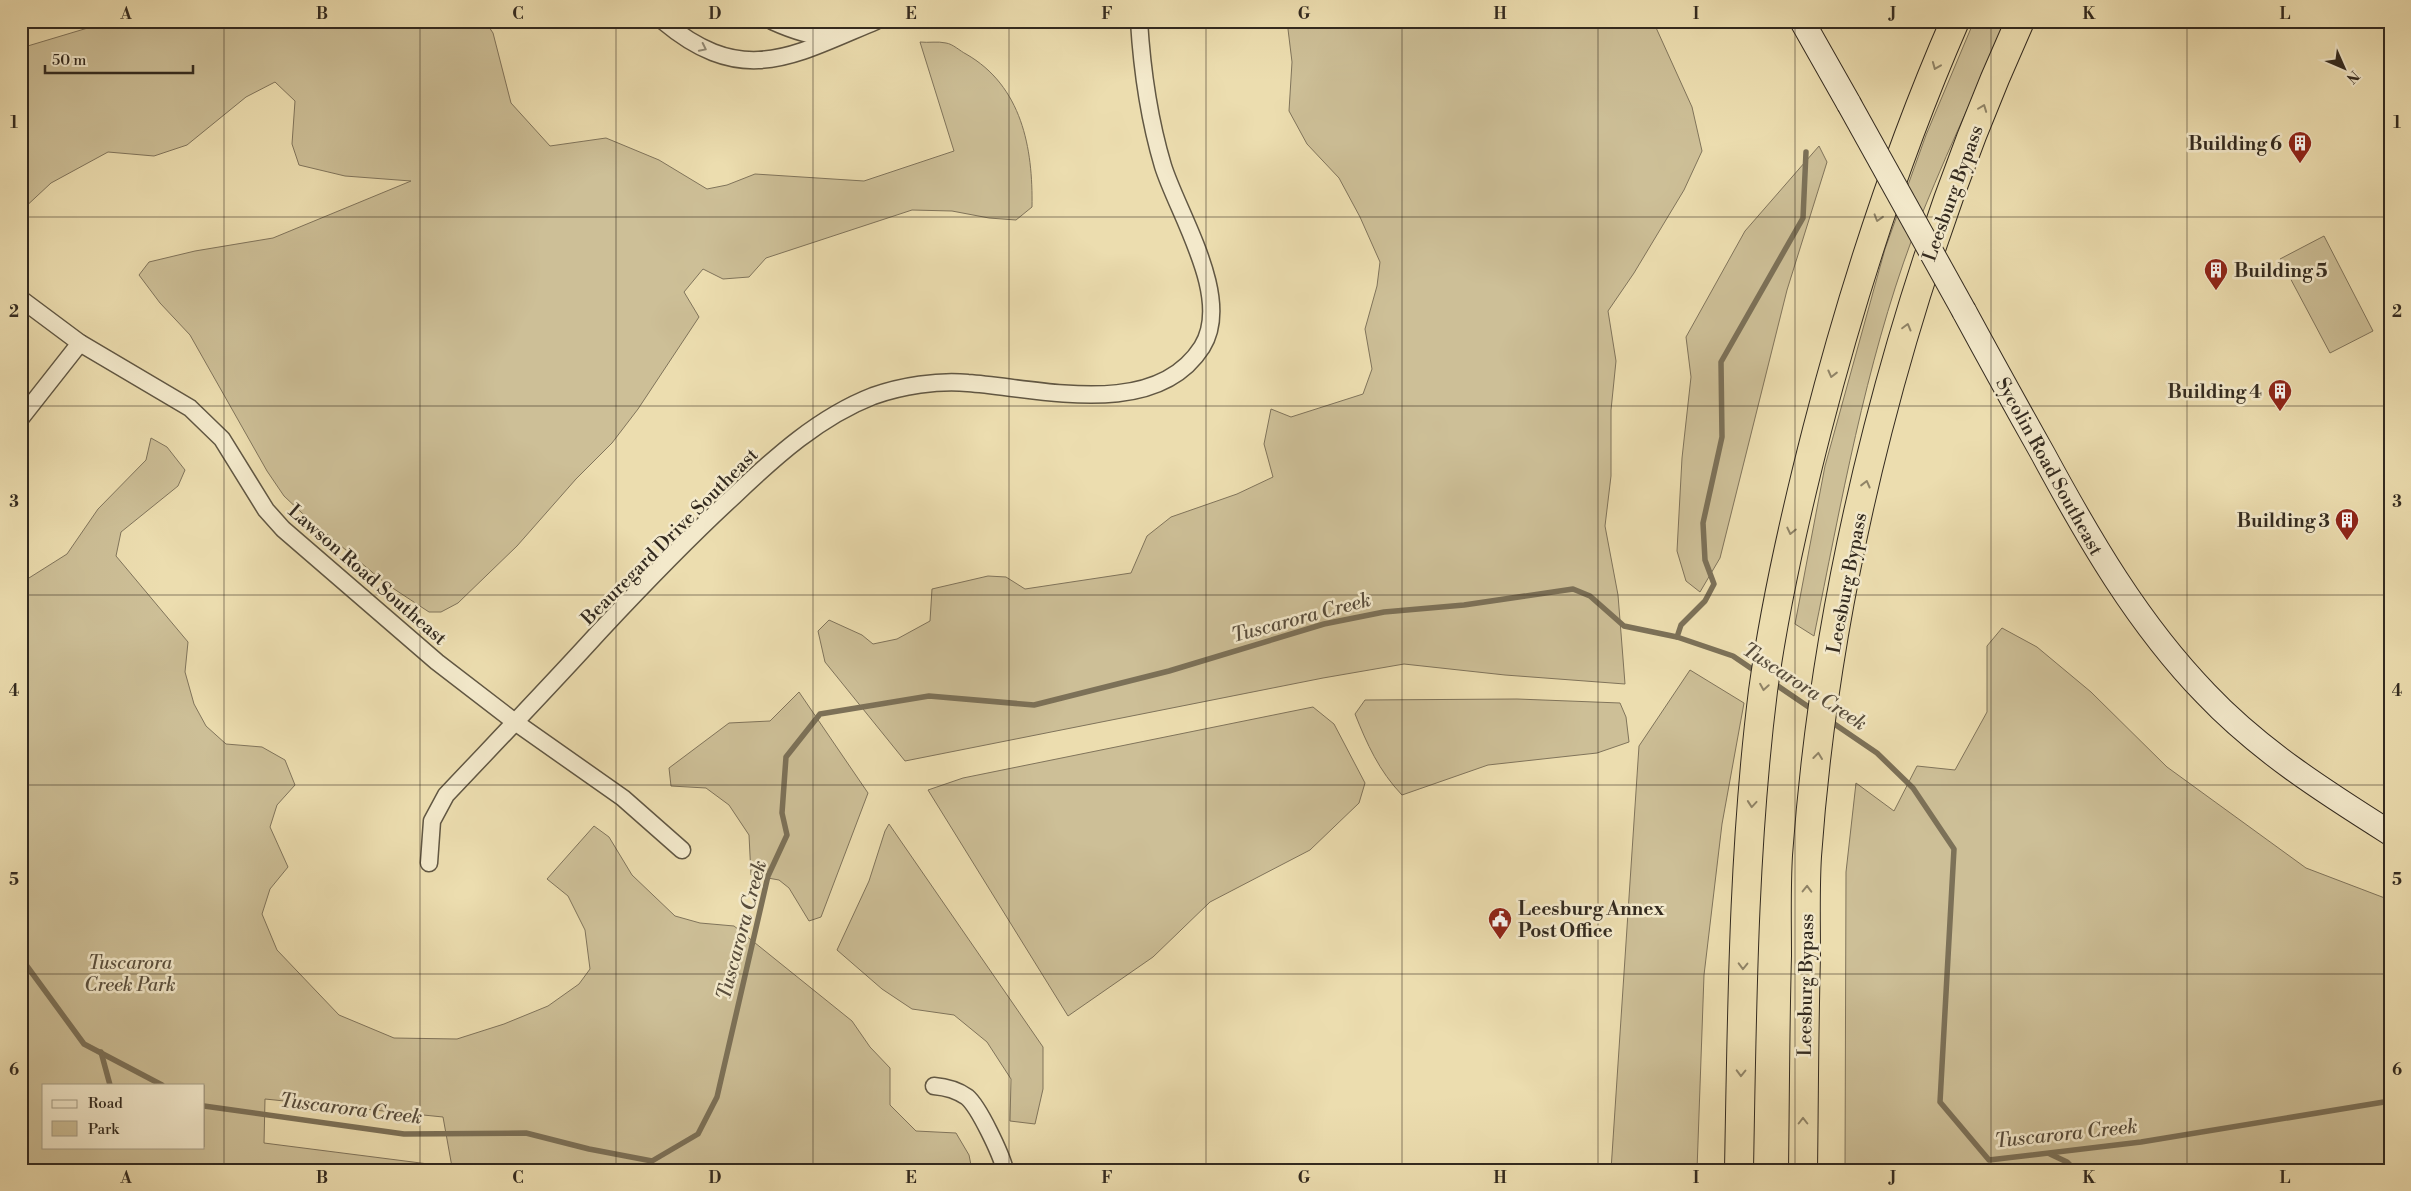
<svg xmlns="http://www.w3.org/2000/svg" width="2411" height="1191" viewBox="0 0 2411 1191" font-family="'Libre Bodoni',serif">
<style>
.green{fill:#cdbf97;stroke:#80745b;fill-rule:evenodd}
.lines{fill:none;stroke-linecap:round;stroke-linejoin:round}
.stream{stroke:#7c7158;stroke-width:5.5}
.minor-casing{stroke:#615743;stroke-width:19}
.secondary-casing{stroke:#332a1f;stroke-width:26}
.motorway-casing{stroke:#332a1f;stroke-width:30}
.minor{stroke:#f3e9cb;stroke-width:16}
.secondary{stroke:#f3e9cb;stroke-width:24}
.motorway{stroke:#ecddaf;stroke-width:28}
.secondary-bridge-casing{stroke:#332a1f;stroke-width:26;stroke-linecap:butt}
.secondary-bridge{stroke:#f3e9cb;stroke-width:24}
.oneway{stroke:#938a75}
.oneway2{stroke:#908467}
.grid{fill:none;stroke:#332a1f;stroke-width:1;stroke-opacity:0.55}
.labels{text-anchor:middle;stroke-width:5;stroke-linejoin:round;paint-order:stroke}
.poi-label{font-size:19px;font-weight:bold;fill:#332a1f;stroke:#f3e9cb;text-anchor:end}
.street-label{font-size:19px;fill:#332a1f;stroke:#f3e9cb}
.park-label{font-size:19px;font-style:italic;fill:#5a4f3d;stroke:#f3e9cb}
.water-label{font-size:20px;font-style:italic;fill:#584d3c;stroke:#f3e9cb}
.neatline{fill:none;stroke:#332a1f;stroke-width:2}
.grid-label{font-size:16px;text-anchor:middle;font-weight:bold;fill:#332a1f}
</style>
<rect width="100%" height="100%" fill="#ecddaf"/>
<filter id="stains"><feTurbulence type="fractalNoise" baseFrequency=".004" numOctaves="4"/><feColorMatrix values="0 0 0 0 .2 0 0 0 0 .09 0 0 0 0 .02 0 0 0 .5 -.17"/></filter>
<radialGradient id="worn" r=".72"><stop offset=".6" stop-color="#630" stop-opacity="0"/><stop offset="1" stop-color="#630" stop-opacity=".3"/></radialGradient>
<!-- green -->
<g class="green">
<path d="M111,21H485L493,33L511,103L550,146L606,138L659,160L707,189L727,185L755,174L864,181L954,151L920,42C928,43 938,41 946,43C953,44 960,51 966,54C1022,86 1033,148 1032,207L1016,220L989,218L952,211L912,210L766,258L749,277L723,279L703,269L684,292L699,317L638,409L612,443L576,479L517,546L458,603L441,612H429L385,583L302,513L284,496L267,471L190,335L160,303L139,275L149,262L195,251L273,238L411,181L345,176L299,165L292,144L295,101L275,82L246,97L187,145L154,156L108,152L51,183L21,211V48Z"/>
<polygon points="1287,21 1653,21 1692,107 1702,151 1684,190 1634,273 1608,311 1616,361 1611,410 1611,476 1605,526 1618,595 1625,684 1505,675 1404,664 1323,678 905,761 825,662 818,631 829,620 862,635 873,644 897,639 930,621 932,589 988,576 1006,577 1025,589 1131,573 1147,536 1171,517 1237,494 1273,477 1264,444 1271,409 1291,417 1363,394 1372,369 1365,329 1377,286 1380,262 1360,217 1339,178 1307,144 1289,111 1292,62"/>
<path d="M1974,21H2009C1974,93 1941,165 1912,239C1865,366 1841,504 1814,636L1795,624L1825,466L1885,249L1926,135Z"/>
<polygon points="1819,146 1827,162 1787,290 1720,558 1700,592 1686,581 1677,551 1682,458 1691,377 1686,337 1745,231"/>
<polygon points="2324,236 2373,331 2330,353 2280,259"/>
<path d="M151,438L167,447L185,470L178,486L121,532L116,556L188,642L185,672L194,704L206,726L226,744L262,747L285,760L295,785L277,805L270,827L288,867L270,889L262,914L277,950L339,1015L394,1038L457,1039L504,1024L548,1006L579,984L590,969L585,930L568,896L547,879L594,826L609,837L632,875L675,916L700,923L734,926L852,1021L870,1047L890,1068V1105L916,1131L956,1133L969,1155L972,1170H21V583L67,554L98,509L146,460ZM44,1085H204V1147H44ZM265,1099L443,1117L452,1167L264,1143Z"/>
<polygon points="2002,628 2037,647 2091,692 2167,767 2306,868 2390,900 2390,1170 1845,1170 1846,872 1856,783 1894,811 1917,766 1955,770 1987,712 1987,646"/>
<polygon points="1690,670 1744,703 1722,824 1704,975 1697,1170 1611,1170 1639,746"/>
<polygon points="799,692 868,793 821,917 809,921 789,888 779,880 751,875 749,835 729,805 706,788 671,786 669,768 729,723 770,721"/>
<path d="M1517,699L1620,703L1626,717L1629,742L1597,753L1488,765L1402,795C1379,771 1367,744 1355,714L1365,700Z"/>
<polygon points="1313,707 1334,724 1365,783 1359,803 1310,850 1210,902 1153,957 1068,1016 928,790 963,778"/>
<polygon points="889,824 1043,1047 1043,1089 1035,1124 1010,1121 1011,1079 987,1042 954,1015 912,1009 882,989 837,950 869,881 885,831"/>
</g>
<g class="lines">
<!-- stream -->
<g class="stream">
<polyline points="1845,25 1847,21"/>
<polyline points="1677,637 1681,625 1705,601 1714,584 1705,560 1703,523 1722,437 1721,362 1803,218 1806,152"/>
<polyline points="1772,682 1816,712"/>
<polyline points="1830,721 1877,753 1913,788 1954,849 1940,1102 1989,1160 2141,1142 2390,1101"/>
<polyline points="21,958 84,1044 162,1085"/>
<polyline points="101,1052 110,1085"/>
<polyline points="204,1106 404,1134 526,1133 589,1149 652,1161 698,1134 717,1097 768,876 787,835 782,813 786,757 820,714 929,696 1034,705 1169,671 1324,624 1384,612 1464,605 1573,589 1590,596 1624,626 1677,637 1733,656 1758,673"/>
<polyline points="2050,1154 2067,1162 2075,1170"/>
</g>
<!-- minor casing -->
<g class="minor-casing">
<g id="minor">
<path d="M663,21C743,88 792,56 876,21"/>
<path d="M772,21C794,31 813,37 836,37"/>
<polyline points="21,299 80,343 190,408 222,439 266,510 283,529 437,662 515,722 623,798 682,850"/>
<polyline points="21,418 80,343"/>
<path d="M429,863L432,821L446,795C497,741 549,687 599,632C643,585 687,539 734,496C775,457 819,417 873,396C901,386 938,380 968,383C1038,388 1155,421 1202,347C1233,298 1178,214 1163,166C1149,119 1142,70 1139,21"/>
<path d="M934,1086C946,1087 957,1090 967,1097C979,1107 1001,1154 1005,1170"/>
</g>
</g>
<!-- secondary casing -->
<g class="secondary-casing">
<g id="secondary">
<polyline points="1802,21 1849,104"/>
<path d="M1964,311C1990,359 2016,406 2043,454C2089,539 2138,624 2206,694C2259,750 2325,792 2390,833"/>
</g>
</g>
<!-- motorway casing -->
<g class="motorway-casing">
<g id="motorway">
<path d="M1739,1170C1742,1010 1743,850 1763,691C1775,603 1795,516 1817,430C1853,290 1897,154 1955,21"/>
<path d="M1803,1170C1804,1099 1804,1028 1806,956C1806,923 1805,889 1807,856C1827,577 1905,276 2020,21"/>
</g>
</g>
<!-- minor -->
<use href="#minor" class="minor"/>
<!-- secondary -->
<use href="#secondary" class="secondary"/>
<!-- motorway -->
<use href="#motorway" class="motorway"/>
<!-- secondary-bridge casing -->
<g class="secondary-bridge-casing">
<polyline id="secondary-bridge" points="1849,104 1964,311"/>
</g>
<!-- secondary-bridge -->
<use href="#secondary-bridge" class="secondary-bridge"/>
</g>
<!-- one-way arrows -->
<defs><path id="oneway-chevron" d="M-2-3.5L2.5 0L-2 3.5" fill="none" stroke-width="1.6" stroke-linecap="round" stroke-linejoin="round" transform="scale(1.25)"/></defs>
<use class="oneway" href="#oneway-chevron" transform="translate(703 48) rotate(26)"/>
<g class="oneway2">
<use href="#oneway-chevron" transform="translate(1936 66) rotate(112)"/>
<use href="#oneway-chevron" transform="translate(1983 108) rotate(-69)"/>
<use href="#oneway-chevron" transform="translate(1878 218) rotate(107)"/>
<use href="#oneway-chevron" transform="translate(1907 327) rotate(-75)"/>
<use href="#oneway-chevron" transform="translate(1832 374) rotate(104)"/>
<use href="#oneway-chevron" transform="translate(1866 484) rotate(-76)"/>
<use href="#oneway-chevron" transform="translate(1791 531) rotate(103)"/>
<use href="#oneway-chevron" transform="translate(1764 687) rotate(99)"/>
<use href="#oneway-chevron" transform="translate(1818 756) rotate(-83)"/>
<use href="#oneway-chevron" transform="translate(1752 804) rotate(95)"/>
<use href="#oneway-chevron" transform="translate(1807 889) rotate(-89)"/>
<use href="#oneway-chevron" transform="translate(1743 966) rotate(91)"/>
<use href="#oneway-chevron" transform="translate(1741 1073) rotate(91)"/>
<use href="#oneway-chevron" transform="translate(1803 1121) rotate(-90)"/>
</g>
<!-- grid -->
<path class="grid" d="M224,21V1170M420,21V1170M616,21V1170M813,21V1170M1009,21V1170M1206,21V1170M1402,21V1170M1598,21V1170M1795,21V1170M1991,21V1170M2187,21V1170M21,217H2390M21,406H2390M21,595H2390M21,785H2390M21,974H2390"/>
<!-- icons -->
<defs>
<g id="building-pin" transform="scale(1.25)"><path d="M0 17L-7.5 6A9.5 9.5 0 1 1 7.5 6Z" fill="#8f2418" stroke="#f3e9cb"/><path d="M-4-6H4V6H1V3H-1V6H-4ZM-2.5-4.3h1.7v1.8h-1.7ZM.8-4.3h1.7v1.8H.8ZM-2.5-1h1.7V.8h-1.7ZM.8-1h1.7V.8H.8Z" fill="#fff"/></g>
<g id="civic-pin" transform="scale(1.25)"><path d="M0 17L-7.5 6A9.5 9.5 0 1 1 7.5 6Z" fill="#8f2418" stroke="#f3e9cb"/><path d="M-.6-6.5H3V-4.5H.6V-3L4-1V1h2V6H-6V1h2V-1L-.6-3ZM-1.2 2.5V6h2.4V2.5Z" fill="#fff"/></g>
</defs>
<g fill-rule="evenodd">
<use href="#building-pin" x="2300" y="143"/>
<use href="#building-pin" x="2216" y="270"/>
<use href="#building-pin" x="2280" y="391"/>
<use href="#building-pin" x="2347" y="520"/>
<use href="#civic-pin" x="1500" y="919"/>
</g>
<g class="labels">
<!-- poi labels -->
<g class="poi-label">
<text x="2282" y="150">Building 6</text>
<text x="2234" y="277" text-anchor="start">Building 5</text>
<text x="2262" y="398">Building 4</text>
<text x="2330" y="527">Building 3</text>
<text x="1518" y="915" text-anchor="start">Leesburg Annex<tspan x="1518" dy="22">Post Office</tspan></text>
</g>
<!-- street labels -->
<g class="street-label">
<text transform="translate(1952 193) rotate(-70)" y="7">Leesburg Bypass</text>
<text transform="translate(2050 466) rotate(61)" y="7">Sycolin Road Southeast</text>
<text transform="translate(669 536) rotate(-45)" y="7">Beauregard Drive Southeast</text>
<text transform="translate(368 574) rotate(41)" y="7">Lawson Road Southeast</text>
<text transform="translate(1846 583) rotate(-79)" y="7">Leesburg Bypass</text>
<text transform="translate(1805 985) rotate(-89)" y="7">Leesburg Bypass</text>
</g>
<!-- park labels -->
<g class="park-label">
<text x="130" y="969">Tuscarora<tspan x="130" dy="22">Creek Park</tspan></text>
</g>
<!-- water labels -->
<g class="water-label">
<text transform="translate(1301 617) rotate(-15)" y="7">Tuscarora Creek</text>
<text transform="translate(1805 686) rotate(33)" y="7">Tuscarora Creek</text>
<text transform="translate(741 930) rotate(-75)" y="7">Tuscarora Creek</text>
<text transform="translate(351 1108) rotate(7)" y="7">Tuscarora Creek</text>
<text transform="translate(2066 1133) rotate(-6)" y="7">Tuscarora Creek</text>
</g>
</g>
<!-- margin -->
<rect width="2411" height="1191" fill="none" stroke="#ecddaf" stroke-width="55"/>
<!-- legend -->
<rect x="42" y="1084" width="162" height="65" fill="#f3e9cb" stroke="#a69d86"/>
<rect x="52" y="1100" width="25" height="8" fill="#f3e9cb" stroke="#a69d86"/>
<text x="88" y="1108" font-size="15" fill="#332a1f">Road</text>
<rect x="52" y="1121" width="25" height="15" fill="#cdbf97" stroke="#a69d86"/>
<text x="88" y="1134" font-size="15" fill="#332a1f">Park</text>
<!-- north arrow -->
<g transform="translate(2344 68) rotate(135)" stroke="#f3e9cb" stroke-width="4" paint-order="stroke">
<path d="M0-4L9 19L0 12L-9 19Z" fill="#332a1f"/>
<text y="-8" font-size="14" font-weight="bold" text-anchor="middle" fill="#332a1f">N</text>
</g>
<!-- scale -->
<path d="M45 65v8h148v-8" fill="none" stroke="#332a1f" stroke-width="2.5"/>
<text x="52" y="65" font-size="15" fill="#332a1f" stroke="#f3e9cb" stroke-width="4" paint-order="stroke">50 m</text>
<rect x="28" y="28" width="2356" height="1136" class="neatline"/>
<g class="grid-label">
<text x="126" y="19">A</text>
<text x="322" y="19">B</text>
<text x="518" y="19">C</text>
<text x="715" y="19">D</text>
<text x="911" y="19">E</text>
<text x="1107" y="19">F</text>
<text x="1304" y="19">G</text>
<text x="1500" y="19">H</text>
<text x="1696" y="19">I</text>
<text x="1893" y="19">J</text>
<text x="2089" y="19">K</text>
<text x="2285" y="19">L</text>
<text x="14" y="128">1</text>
<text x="2397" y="128">1</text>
<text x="14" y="317">2</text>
<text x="2397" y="317">2</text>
<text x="14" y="507">3</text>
<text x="2397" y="507">3</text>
<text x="14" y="696">4</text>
<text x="2397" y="696">4</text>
<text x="14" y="885">5</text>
<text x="2397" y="885">5</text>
<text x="14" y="1075">6</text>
<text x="2397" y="1075">6</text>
<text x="126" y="1183">A</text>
<text x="322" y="1183">B</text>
<text x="518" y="1183">C</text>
<text x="715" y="1183">D</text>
<text x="911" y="1183">E</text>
<text x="1107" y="1183">F</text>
<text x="1304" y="1183">G</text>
<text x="1500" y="1183">H</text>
<text x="1696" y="1183">I</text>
<text x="1893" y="1183">J</text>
<text x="2089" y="1183">K</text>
<text x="2285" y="1183">L</text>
</g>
<rect width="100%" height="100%" filter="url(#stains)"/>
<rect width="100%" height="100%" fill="url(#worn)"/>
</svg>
